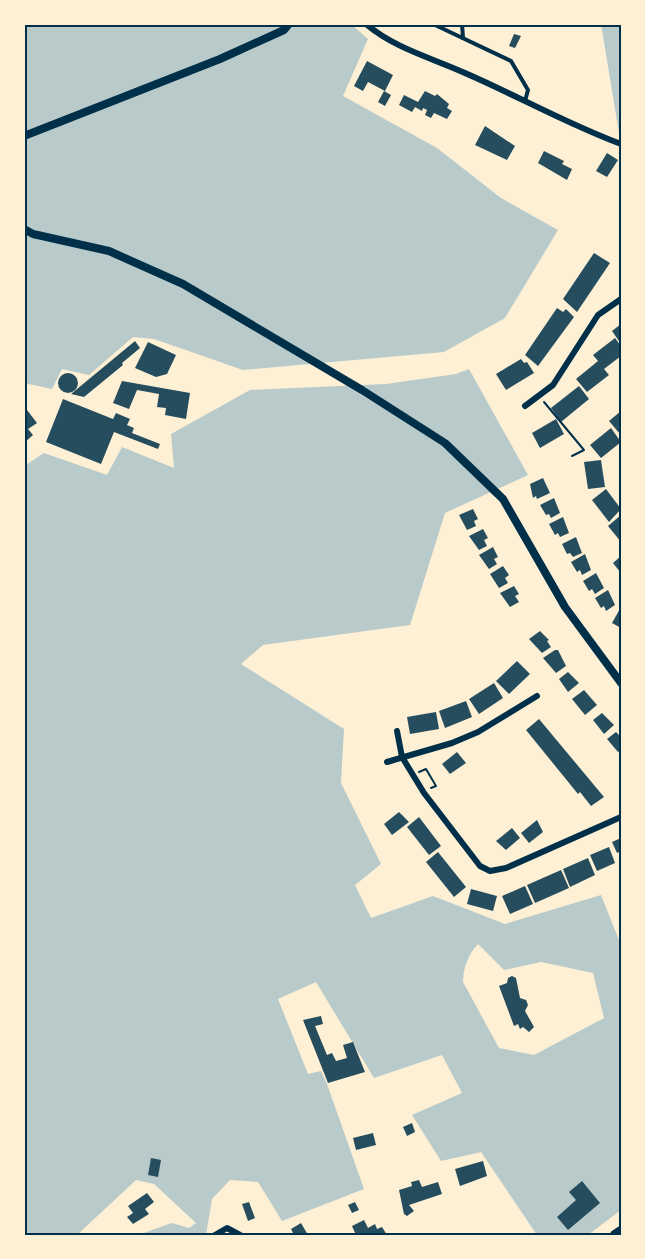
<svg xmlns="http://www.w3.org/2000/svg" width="645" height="1259" viewBox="0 0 645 1259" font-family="'Playfair Display',serif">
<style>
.green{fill:#b9caca;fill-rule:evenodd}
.building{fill:#264d5e}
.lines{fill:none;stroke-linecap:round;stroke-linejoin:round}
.path{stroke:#003049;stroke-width:2}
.service{stroke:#003049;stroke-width:4}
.minor{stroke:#003049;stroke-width:6}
.tertiary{stroke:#003049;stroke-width:8}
.secondary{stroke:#003049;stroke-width:10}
.neatline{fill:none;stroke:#003049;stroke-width:2}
</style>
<rect width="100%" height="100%" fill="#fdf0d5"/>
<!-- green -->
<g class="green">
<polygon points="24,24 351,24 368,39 343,96 437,148 501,198 558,230 505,318 444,352 243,370 154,339 133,337 89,375 62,369 52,389 24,383"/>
<polygon points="601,24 621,24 621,133 619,133"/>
<path d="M469,369L528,475L445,513L410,625L263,645L241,664L344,729L341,783L381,864L355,885L371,918L433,896L505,924L601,895L621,945V1210L588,1235H537L481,1152L441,1161L412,1115L462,1093L442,1055L374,1078L316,982L278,999L308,1074L321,1071L327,1084L364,1189L282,1221L258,1182L230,1180L212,1199L206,1235H138L172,1223L189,1228L196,1223L154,1184L136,1180L77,1235H24V466L44,453L107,475L122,447L174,468L171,434L250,390L386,384L456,374ZM478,944L504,970L541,962L593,973L604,1018L534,1055L499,1048L463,982C463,969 468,954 478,944Z"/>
</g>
<!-- building -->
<g class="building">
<polygon points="514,34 521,36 515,48 509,46"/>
<polygon points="367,61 393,75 385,91 368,82 363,91 354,86"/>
<polygon points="384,91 391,95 385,106 378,102"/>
<polygon points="425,91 435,96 437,94 449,104 447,108 452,111 447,119 434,113 431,118 425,115 427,110 423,108 422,111 415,107 412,112 399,105 404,95 418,102"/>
<polygon points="485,126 515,146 507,160 475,145"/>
<polygon points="544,151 564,161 562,164 572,169 567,180 538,163"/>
<polygon points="607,153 618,160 607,177 596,171"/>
<polygon points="594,253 610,263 577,312 563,299"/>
<polygon points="557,308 563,312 566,309 574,317 538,366 525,355"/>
<polygon points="621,324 621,344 612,331"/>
<polygon points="615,338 621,346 621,356 604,369 609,375 587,392 576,379 598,361 593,355"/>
<polygon points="135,341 140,348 122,363 123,365 84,397 71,394"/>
<polygon points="148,342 176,355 167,374 156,377 135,368"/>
<polygon points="521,359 524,363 527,362 534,373 506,390 496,374"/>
<circle cx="68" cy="383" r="10"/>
<polygon points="122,381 190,393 186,419 165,415 166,408 157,407 159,394 137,390 129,409 113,403"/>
<polygon points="579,386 589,399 561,422 551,408"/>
<polygon points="63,399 113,419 116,413 130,419 127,425 134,428 132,433 160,444 158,449 114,432 101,464 46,442"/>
<polygon points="24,406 37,423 28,429 33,435 24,443"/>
<polygon points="621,411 621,433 620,434 609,421"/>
<polygon points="556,419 564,434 540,448 532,433"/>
<polygon points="611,428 621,442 601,458 590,445"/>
<polygon points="601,460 605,487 588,489 584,462"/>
<polygon points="543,478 550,493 537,499 536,496 533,498 530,484"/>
<polygon points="606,489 621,509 609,522 592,500"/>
<polygon points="554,498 560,513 551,518 549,514 546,515 540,505"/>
<polygon points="473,509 478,519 474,521 476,526 467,530 459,515"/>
<polygon points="621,515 621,542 608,526"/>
<polygon points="563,517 569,533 560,537 558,533 555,535 549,524"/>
<polygon points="483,529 488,538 484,540 487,546 479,550 469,536"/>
<polygon points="576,537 582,553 573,557 570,553 567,554 562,544"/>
<polygon points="493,547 498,557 494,559 497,564 489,569 479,555"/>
<polygon points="585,554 591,570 582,575 580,570 577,572 571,562"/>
<polygon points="621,556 621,571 620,572 613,563"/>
<polygon points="503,566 509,575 505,578 508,583 499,588 490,574"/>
<polygon points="596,573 604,588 595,594 592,589 589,591 583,581"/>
<polygon points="514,586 519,594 515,596 519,602 510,607 500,593"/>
<polygon points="608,590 615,605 606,611 604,606 601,608 595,598"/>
<polygon points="621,607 621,628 612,623"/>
<polygon points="540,631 549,640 547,641 551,647 542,653 529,639"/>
<polygon points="555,650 558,650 566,666 556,673 543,658"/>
<polygon points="517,661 530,674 509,694 496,681"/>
<polygon points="568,672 579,683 568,692 559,679"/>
<polygon points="494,683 503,698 479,714 469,699"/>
<polygon points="584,690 597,705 585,715 572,699"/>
<polygon points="466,701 472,717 445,728 439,711"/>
<polygon points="436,712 439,729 410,734 407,717"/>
<polygon points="602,713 614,725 604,734 593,720"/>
<polygon points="539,719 604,797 591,806 580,792 578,794 526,730"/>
<polygon points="616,732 621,737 621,750 618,752 607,739"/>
<polygon points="457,752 466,763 450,774 442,764"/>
<polygon points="399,812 409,822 392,835 384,824"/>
<polygon points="419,817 441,846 429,855 407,827"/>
<polygon points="537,820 543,832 529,843 521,833"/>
<polygon points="512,828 520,838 506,850 496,841"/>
<polygon points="621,838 621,851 617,853 612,842"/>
<polygon points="609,847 615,863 597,871 590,855"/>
<polygon points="438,852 466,887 454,897 426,862"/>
<polygon points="588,858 595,875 570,887 563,869"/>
<polygon points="561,870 569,888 535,903 527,885"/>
<polygon points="525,886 533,904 510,914 502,896"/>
<polygon points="471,889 497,896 493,911 467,904"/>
<polygon points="512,976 516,978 520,998 526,1000 528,1005 525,1011 534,1027 529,1032 523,1027 520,1029 518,1024 514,1026 499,986 507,983 508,978"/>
<polygon points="321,1016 323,1024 315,1026 327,1055 332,1053 336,1061 347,1058 343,1045 353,1042 365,1072 328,1083 303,1020"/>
<polygon points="412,1123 415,1132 407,1136 403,1127"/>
<polygon points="373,1133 376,1145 356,1150 353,1138"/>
<polygon points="151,1158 161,1160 158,1177 148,1175"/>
<polygon points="483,1161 487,1176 460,1186 455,1169"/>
<polygon points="419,1180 422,1187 438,1182 442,1194 409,1205 414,1211 407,1216 404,1214 399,1190 412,1186 411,1182"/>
<polygon points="582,1181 600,1203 568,1230 557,1217 576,1200 569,1192"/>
<polygon points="147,1193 154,1202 145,1209 149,1214 133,1224 127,1217 133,1213 128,1206"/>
<polygon points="249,1202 255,1218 248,1221 242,1204"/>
<polygon points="355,1202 359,1210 352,1213 348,1205"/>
<polygon points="364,1220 368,1228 375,1224 377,1229 382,1227 387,1235 356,1235 352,1226"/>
<polygon points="301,1223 308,1235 294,1235 291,1229"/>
</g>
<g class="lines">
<!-- path -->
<g class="path">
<polyline points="544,402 584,450 572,456"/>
<polyline points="419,772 426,769 436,786 431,788"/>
</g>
<!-- service -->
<g class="service">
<polyline points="433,24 511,61 528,90 525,101"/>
<polyline points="462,24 463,38"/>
</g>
<!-- minor -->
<g class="minor">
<path d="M366,24C394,48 432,58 465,73C518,96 567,124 621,144"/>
<polyline points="525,406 553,385 598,315 621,299"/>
<polyline points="397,731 402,757 424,793 480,866 490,871 506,868 621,817"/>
<polyline points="387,762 452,743 478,732 537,696"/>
<polyline points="215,1235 227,1228 240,1235"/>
</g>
<!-- tertiary -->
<g class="tertiary">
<polyline points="24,136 220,59 284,30 289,24"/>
<polyline points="24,229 33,234 109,251 183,284 362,390 445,443 503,499 565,607 621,683"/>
</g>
<!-- secondary -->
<polyline class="secondary" points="615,1235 621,1231"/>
</g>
<!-- border -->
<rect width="645" height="1259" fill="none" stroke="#fdf0d5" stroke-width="51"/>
<rect x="26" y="26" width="594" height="1208" class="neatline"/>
</svg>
